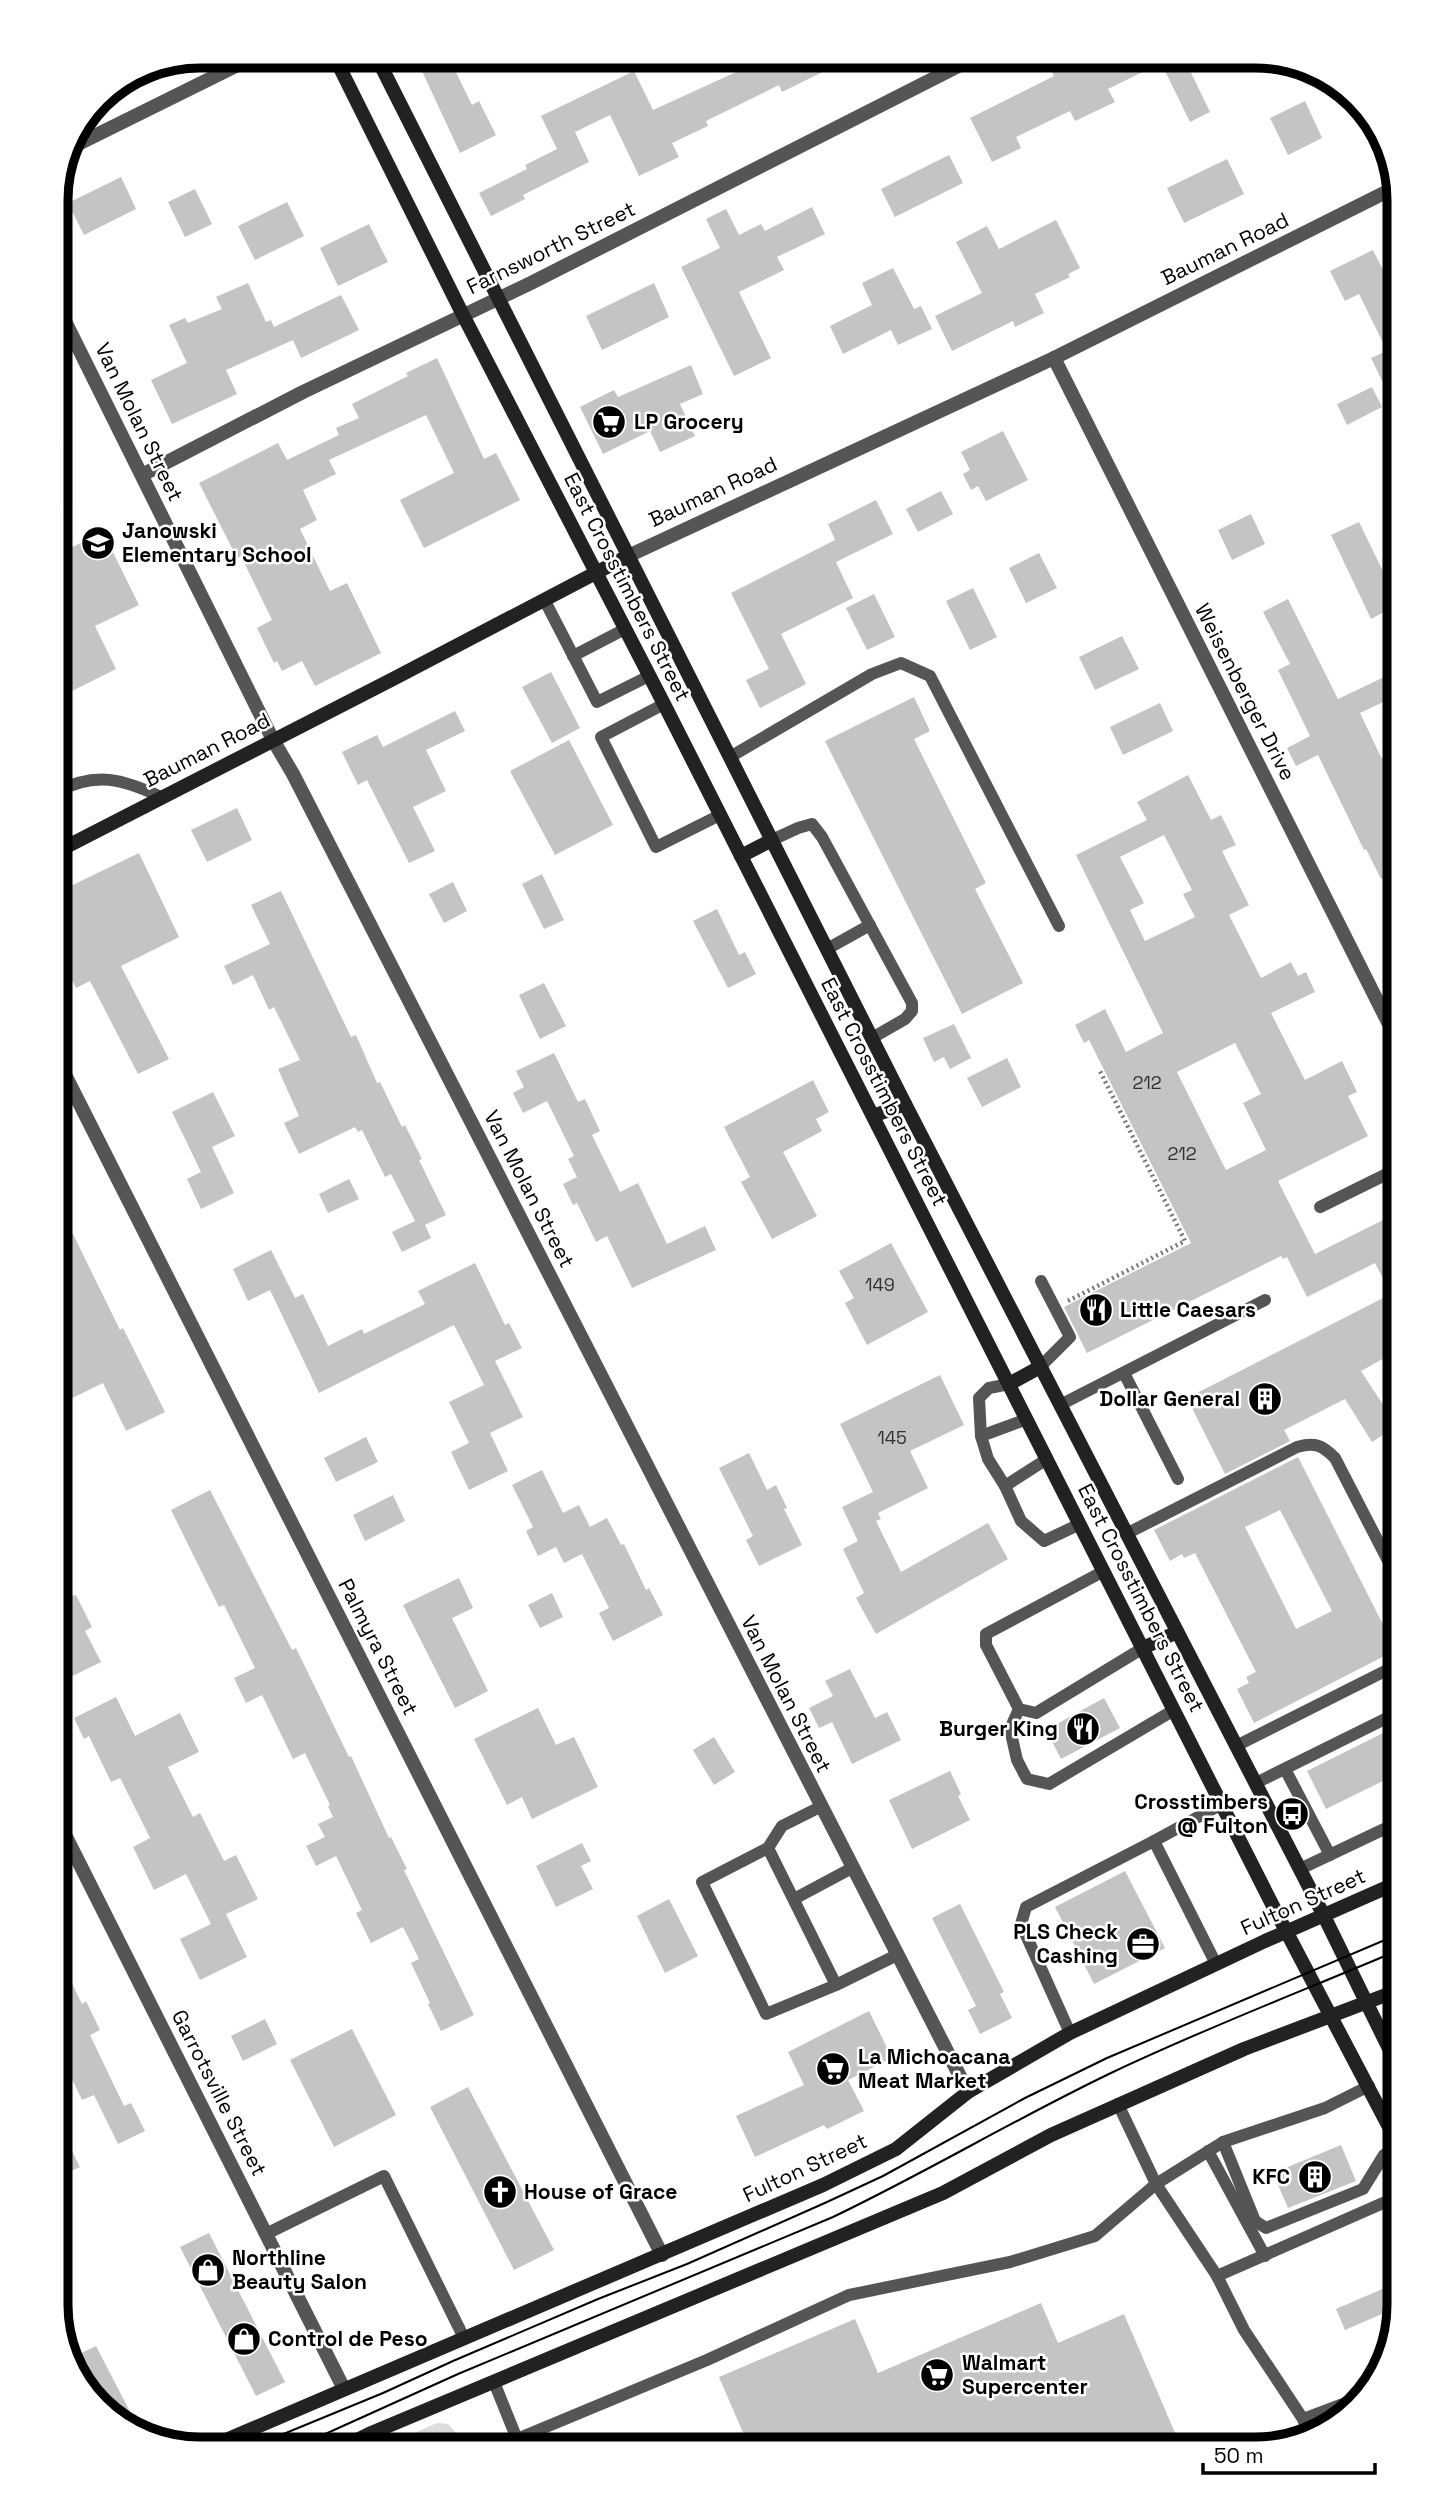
<svg xmlns="http://www.w3.org/2000/svg" width="1455" height="2505" viewBox="0 0 1455 2505" font-family="'Space Grotesk',sans-serif">
<style>
.green{fill:#dcdcdc}
.building{fill:#c4c4c4;fill-rule:evenodd}
.lines{fill:none;stroke-linecap:round;stroke-linejoin:round}
.path{stroke:#777;stroke-width:4.5;stroke-dasharray:2 3.5;stroke-linecap:butt}
.lane{stroke:#555;stroke-width:12}
.street{stroke:#555;stroke-width:14}
.secondary{stroke:#222;stroke-width:14}
.tram{stroke:#000;stroke-width:2}
.labels{text-anchor:middle;stroke-width:5;stroke-linejoin:round;paint-order:stroke}
.number-label{font-size:18px;fill:#313131}
.street-label{font-size:21px;fill:#000;stroke:#fff}
.poi-label{font-size:21px;font-weight:bold;fill:#000;stroke:#fff;text-anchor:start}
.rim{fill:none;stroke:#000;stroke-width:9}
</style>
<rect width="100%" height="100%" fill="#fff"/>
<!-- green -->
<polygon class="green" points="437,2423 448,2424 465,2443 465,2449 394,2449 391,2443"/>
<!-- building -->
<g class="building">
<polygon points="415,56 448,56 472,105 479,101 496,135 460,153"/>
<polygon points="771,56 855,56 782,92 779,85 706,121 708,126 672,143 679,157 639,176 610,115 575,132 589,162 523,195 525,199 491,216 479,193 527,169 525,165 557,149 541,116 634,71 653,110"/>
<polygon points="1044,56 1064,56 1070,69 1095,56 1183,56 1210,112 1190,122 1161,63 1108,89 1115,102 1075,121 1070,111 1016,137 1021,148 992,162 970,118 1054,76"/>
<polygon points="1305,101 1322,138 1288,155 1270,118"/>
<polygon points="949,155 963,183 895,217 881,189"/>
<polygon points="1227,159 1244,194 1184,223 1167,188"/>
<polygon points="121,177 136,209 84,235 68,203"/>
<polygon points="195,189 212,224 185,237 168,202"/>
<polygon points="287,202 304,236 255,260 238,226"/>
<polygon points="812,207 825,234 777,257 784,270 739,292 771,358 734,376 681,267 720,248 706,219 726,209 739,235 761,224 765,231"/>
<polygon points="1056,220 1080,268 1068,274 1070,277 1035,294 1044,313 1015,327 1013,321 952,351 935,316 982,293 956,242 987,226 999,249"/>
<polygon points="369,224 388,262 338,286 320,248"/>
<polygon points="1373,250 1399,302 1399,416 1371,358 1387,351 1359,294 1345,301 1330,271"/>
<polygon points="893,268 914,309 921,306 932,329 898,345 891,330 843,354 830,326 872,305 862,283"/>
<polygon points="248,283 266,322 271,320 274,327 341,295 359,330 301,358 293,340 226,370 237,394 172,424 151,380 187,363 169,325 185,318 188,323 222,309 216,297"/>
<polygon points="654,283 669,317 602,350 586,316"/>
<polygon points="437,358 484,459 496,453 520,500 424,548 400,500 454,473 426,415 329,460 336,474 303,490 317,520 300,529 330,591 347,583 381,653 315,686 302,661 282,671 277,661 274,663 257,628 272,620 241,556 237,558 199,483 278,443 287,460 339,435 336,428 359,418 352,404 408,376 406,373"/>
<polygon points="691,365 703,394 680,404 695,436 660,452 650,431 603,454 580,407 614,390 618,397"/>
<polygon points="1372,387 1382,407 1347,425 1337,404"/>
<polygon points="1003,431 1028,480 986,501 978,486 971,490 963,474 970,470 961,452"/>
<polygon points="941,491 953,514 918,532 906,509"/>
<polygon points="876,500 893,534 836,562 853,598 781,634 806,684 760,708 746,680 769,669 731,593 835,540 828,524"/>
<polygon points="1251,514 1265,544 1232,560 1218,530"/>
<polygon points="1359,522 1399,604 1371,619 1331,535"/>
<polygon points="103,532 139,605 95,626 116,669 56,699 56,555"/>
<polygon points="1039,553 1057,588 1026,603 1009,568"/>
<polygon points="973,588 997,637 970,650 946,601"/>
<polygon points="874,594 895,637 867,650 846,608"/>
<polygon points="1288,599 1338,699 1384,677 1394,697 1360,713 1382,759 1399,751 1399,871 1381,879 1366,849 1364,850 1318,755 1296,766 1287,748 1310,736 1278,670 1290,664 1263,612"/>
<polygon points="1122,636 1139,669 1095,690 1079,657"/>
<polygon points="551,672 580,728 552,743 522,687"/>
<polygon points="914,697 930,731 914,739 986,883 975,889 1023,983 962,1014 825,741"/>
<polygon points="1160,703 1173,731 1123,755 1110,727"/>
<polygon points="455,711 465,731 426,750 446,791 413,807 435,851 409,863 367,780 358,785 342,752 377,735 383,747"/>
<polygon points="569,740 613,825 555,855 510,771"/>
<path d="M1188,775L1211,820L1221,815L1236,845L1222,851L1249,905L1229,915L1261,978L1291,962L1298,976L1306,972L1315,992L1271,1013L1305,1080L1342,1061L1357,1092L1348,1096L1368,1136L1278,1181L1315,1254L1399,1212V1350L1361,1371L1397,1426L1372,1442L1345,1399L1284,1430L1290,1441L1225,1474L1187,1398L1391,1294L1375,1263L1307,1297L1287,1257L1283,1259L1281,1256L1087,1353L1064,1307L1191,1243L1089,1040L1084,1043L1075,1025L1105,1009L1126,1052L1163,1033L1076,855L1147,820L1137,802ZM1164,835L1192,890L1183,894L1195,917L1145,941L1130,910L1144,903L1120,857ZM1235,1043L1261,1094L1243,1103L1266,1150L1226,1170L1177,1072Z"/>
<polygon points="237,808 252,840 207,862 191,830"/>
<polygon points="139,853 179,937 121,966 169,1059 138,1074 90,981 76,988 56,947 56,893"/>
<polygon points="542,874 564,920 544,929 522,884"/>
<polygon points="453,882 467,911 444,923 429,894"/>
<polygon points="281,891 351,1037 356,1035 377,1083 380,1082 402,1127 405,1125 422,1159 419,1160 446,1215 425,1225 431,1238 402,1252 392,1232 415,1221 391,1174 385,1177 362,1130 358,1132 355,1127 299,1154 284,1123 299,1116 278,1069 300,1060 274,1007 269,1010 253,975 233,985 224,966 270,944 251,905"/>
<polygon points="717,909 739,955 745,952 756,974 728,988 693,921"/>
<polygon points="544,983 566,1026 540,1039 519,995"/>
<polygon points="954,1024 971,1058 950,1069 944,1057 934,1062 923,1038"/>
<polygon points="554,1053 578,1102 585,1099 600,1131 592,1135 620,1192 638,1183 667,1244 705,1226 716,1250 632,1288 607,1236 596,1242 577,1203 573,1205 563,1184 577,1177 568,1159 574,1156 547,1101 523,1113 513,1093 524,1087 516,1071"/>
<polygon points="1007,1058 1021,1087 982,1107 967,1078"/>
<polygon points="813,1080 829,1112 816,1119 822,1131 783,1152 817,1216 772,1239 741,1182 750,1177 724,1127"/>
<polygon points="213,1092 235,1136 212,1147 234,1193 201,1209 187,1179 201,1172 172,1112"/>
<polygon points="349,1179 359,1199 328,1213 319,1194"/>
<polygon points="73,1234 120,1330 123,1328 165,1412 126,1431 103,1383 56,1406 56,1242"/>
<polygon points="891,1243 928,1312 867,1345 845,1303 854,1298 839,1271"/>
<polygon points="271,1250 295,1298 303,1294 328,1346 362,1329 364,1334 425,1304 418,1291 475,1263 505,1325 509,1323 522,1348 495,1361 523,1417 490,1433 508,1471 469,1490 451,1452 469,1443 449,1402 484,1385 454,1325 319,1393 270,1290 248,1301 233,1269"/>
<polygon points="940,1375 964,1425 910,1451 928,1488 878,1513 881,1519 876,1521 901,1572 988,1523 1008,1559 876,1634 856,1598 864,1593 843,1549 858,1541 842,1507 873,1492 840,1424"/>
<polygon points="366,1437 378,1462 336,1482 324,1458"/>
<polygon points="749,1453 767,1490 776,1485 787,1508 784,1509 802,1545 759,1566 746,1540 753,1536 719,1468"/>
<path d="M1298,1457L1396,1650L1254,1723L1237,1689L1249,1683L1246,1677L1256,1672L1195,1553L1184,1558L1182,1554L1170,1561L1154,1530ZM1280,1510L1332,1611L1296,1629L1245,1527Z"/>
<polygon points="542,1470 563,1513 579,1505 590,1527 607,1518 621,1545 624,1544 646,1590 649,1588 663,1615 613,1641 599,1613 609,1608 582,1554 564,1563 556,1547 538,1556 526,1531 533,1527 512,1485"/>
<polygon points="210,1490 292,1650 296,1648 349,1757 351,1756 389,1838 391,1837 407,1869 404,1870 474,2015 441,2031 428,2004 430,2003 411,1963 419,1959 403,1927 371,1943 356,1913 362,1910 336,1856 316,1866 306,1846 325,1837 318,1824 333,1817 328,1806 330,1805 305,1753 293,1759 262,1695 246,1703 234,1678 255,1668 224,1605 219,1607 171,1510"/>
<polygon points="393,1495 405,1521 365,1541 353,1515"/>
<polygon points="56,1563 73,1596 76,1595 92,1627 85,1631 101,1662 56,1684 56,1656 63,1653 56,1639"/>
<polygon points="459,1578 473,1608 452,1618 488,1691 455,1708 403,1605"/>
<polygon points="552,1593 563,1617 540,1628 528,1605"/>
<polygon points="850,1669 875,1718 887,1712 901,1740 852,1764 832,1722 819,1728 809,1708 833,1696 825,1681"/>
<polygon points="116,1697 135,1736 180,1713 199,1752 168,1767 193,1817 200,1813 224,1861 236,1855 258,1899 226,1914 247,1957 200,1980 180,1939 211,1924 186,1874 154,1890 133,1847 150,1838 120,1778 111,1782 89,1736 84,1739 74,1718"/>
<polygon points="1104,1698 1120,1728 1061,1759 1046,1730"/>
<polygon points="538,1708 556,1745 574,1737 598,1787 532,1819 522,1797 507,1805 474,1739"/>
<polygon points="1399,1725 1399,1773 1326,1809 1307,1771"/>
<polygon points="714,1737 735,1772 714,1785 693,1750"/>
<polygon points="950,1771 961,1794 958,1796 970,1820 912,1849 889,1800"/>
<polygon points="582,1843 591,1861 581,1866 593,1889 556,1907 536,1866"/>
<polygon points="1125,1871 1165,1948 1094,1984 1055,1907"/>
<polygon points="669,1899 698,1956 665,1973 637,1916"/>
<polygon points="960,1904 1004,1992 1000,1994 1012,2018 980,2034 968,2010 976,2006 932,1918"/>
<polygon points="56,1950 82,2004 86,2001 100,2030 90,2035 124,2106 131,2103 145,2131 118,2144 94,2095 82,2100 56,2046"/>
<polygon points="869,2011 892,2058 848,2080 864,2111 827,2129 824,2125 755,2157 736,2116 804,2085 788,2052"/>
<polygon points="265,2019 277,2044 243,2061 231,2036"/>
<polygon points="352,2029 396,2115 334,2147 290,2060"/>
<polygon points="468,2087 554,2250 514,2270 430,2107"/>
<polygon points="56,2119 80,2167 56,2178"/>
<polygon points="1341,2145 1356,2181 1288,2208 1273,2173"/>
<polygon points="209,2233 285,2382 256,2396 180,2247"/>
<polygon points="1394,2284 1399,2295 1398,2307 1345,2330 1336,2309"/>
<polygon points="1041,2303 1058,2343 1124,2314 1182,2449 711,2449 744,2435 719,2377 855,2319 878,2373"/>
<polygon points="96,2346 140,2431 120,2424 71,2368 69,2359"/>
</g>
<g class="lines">
<!-- path -->
<polyline class="path" points="1068,1301 1185,1241 1099,1069"/>
<!-- lane -->
<g class="lane">
<polyline points="545,601 597,702 649,676"/>
<polyline points="573,656 625,629"/>
<polyline points="664,704 601,737 656,847 720,815"/>
<polyline points="730,757 872,674 901,663 930,676 1059,926"/>
<path d="M56,792C96,771 123,779 161,797"/>
<polyline points="772,840 798,828 812,824 822,837 912,1003 912,1011 905,1019 872,1038"/>
<polyline points="827,949 870,925"/>
<polyline points="1320,1207 1399,1168"/>
<polyline points="1040,1367 1070,1337 1041,1281"/>
<polyline points="1124,1373 1178,1479"/>
<polyline points="1060,1405 1265,1300"/>
<polyline points="981,1436 979,1398 989,1388 1009,1384"/>
<polyline points="1047,1459 1005,1486 1021,1521 1044,1541 1080,1524"/>
<polyline points="1005,1486 988,1459 981,1436 1027,1419"/>
<path d="M1126,1534L1297,1447C1315,1442 1322,1445 1335,1458L1399,1582"/>
<polyline points="1104,1571 986,1634 986,1645 1019,1709 1036,1713 1143,1648"/>
<polyline points="1019,1709 1010,1729 1017,1760 1027,1779 1049,1784 1174,1710"/>
<polyline points="1236,1746 1399,1664"/>
<polyline points="1285,1769 1330,1855"/>
<polyline points="1256,1783 1399,1712"/>
<polyline points="1154,1841 1222,1804"/>
<polyline points="768,1848 782,1826 820,1807"/>
<polyline points="1300,1869 1399,1822"/>
<polyline points="794,1899 852,1868"/>
<polyline points="836,1985 768,1848 702,1882 766,2014 836,1985 897,1955"/>
<polyline points="1070,2033 1021,1924 1026,1907 1154,1841 1216,1964"/>
<polyline points="1118,2104 1156,2184 1217,2276 1244,2330 1303,2419 1310,2436"/>
<polyline points="1223,2142 1255,2221 1266,2228 1363,2189 1384,2155 1399,2148"/>
<polyline points="1208,2151 1265,2256"/>
<polyline points="266,2234 384,2176 464,2338"/>
<polyline points="1217,2276 1399,2196"/>
<polyline points="494,2382 521,2449"/>
<polyline points="1303,2419 1361,2397"/>
<polyline points="369,2434 376,2449"/>
<polyline points="517,2439 707,2360 849,2295 1010,2262 1095,2236 1156,2184 1223,2142 1325,2108 1369,2086"/>
</g>
<!-- street -->
<g class="street">
<polyline points="66,150 256,56"/>
<polyline points="56,303 273,740 293,774 968,2092"/>
<polyline points="1054,358 1399,1044"/>
<polyline points="142,475 303,392 531,283 978,56"/>
<polyline points="628,556 1054,358 1396,187"/>
<polyline points="56,1057 662,2255"/>
<polyline points="56,1817 344,2389"/>
</g>
<!-- secondary -->
<g class="secondary">
<polyline points="334,56 463,315 664,704 1275,1910 1399,2146"/>
<polyline points="376,56 905,1104 1324,1916 1399,2069"/>
<polyline points="56,852 393,679 628,556"/>
<polyline points="741,856 772,840"/>
<polyline points="873,1116 905,1104"/>
<polyline points="1009,1384 1040,1367"/>
<polyline points="1143,1648 1177,1632"/>
<polyline points="205,2449 823,2185 896,2149 968,2092 1070,2033 1265,1941 1399,1882"/>
<polyline points="339,2449 369,2434 943,2193 1051,2135 1244,2049 1399,1990"/>
</g>
<!-- tram -->
<g class="tram">
<polyline points="247,2449 383,2393 453,2361 598,2299 687,2264 827,2202 883,2176 1025,2098 1107,2058 1399,1934"/>
<path d="M292,2449L458,2374L833,2217C927,2172 1017,2118 1111,2073C1205,2028 1303,1991 1399,1950"/>
</g>
</g>
<!-- icons -->
<defs>
<g id="supermarket-disc" transform="scale(1.75)"><circle r="9.5" fill="#000" stroke="#fff"/><path d="M-6-5.5h2.5l.6 2H6L4.5 2H-2.5L-4.4-4H-6ZM-1.5 3.2a1.3 1.3 0 1 0 .1 0ZM3 3.2a1.3 1.3 0 1 0 .1 0Z" fill="#fff"/></g>
<g id="school-disc" transform="scale(1.75)"><circle r="9.5" fill="#000" stroke="#fff"/><path d="M0-5L7-2L0 1L-7-2ZM-4 1L0 2.5L4 1V4Q0 6-4 4Z" fill="#fff"/></g>
<g id="restaurant-disc" transform="scale(1.75)"><circle r="9.5" fill="#000" stroke="#fff"/><path d="M-5-6h1v4h1v-4h1v4h1v-4h1v5L-1.5 .5V6h-2V.5L-5-1ZM5-6V6H3V1.5H1.5Q1.5-4 5-6Z" fill="#fff"/></g>
<g id="building-disc" transform="scale(1.75)"><circle r="9.5" fill="#000" stroke="#fff"/><path d="M-4-6H4V6H1V3H-1V6H-4ZM-2.5-4.3h1.7v1.8h-1.7ZM.8-4.3h1.7v1.8H.8ZM-2.5-1h1.7V.8h-1.7ZM.8-1h1.7V.8H.8Z" fill="#fff"/></g>
<g id="bus-disc" transform="scale(1.75)"><circle r="9.5" fill="#000" stroke="#fff"/><path d="M-5-6H5V4H4V6H2V4H-2V6H-4V4H-5ZM-3.5-4V0h7V-4ZM-3.5 1.2v1.5H-2V1.2ZM2 1.2v1.5H3.5V1.2Z" fill="#fff"/></g>
<g id="office-disc" transform="scale(1.75)"><circle r="9.5" fill="#000" stroke="#fff"/><path d="M-6-3h4V-5.5h4V-3h4V5H-6ZM-1-4.5V-3h2v-1.5ZM-6 0V1H6V0Z" fill="#fff"/></g>
<g id="church-disc" transform="scale(1.75)"><circle r="9.5" fill="#000" stroke="#fff"/><path d="M-1.2-6h2.4v3.5h3.3v2.4h-3.3V6h-2.4V-.1h-3.3v-2.4h3.3Z" fill="#fff"/></g>
<g id="shop-disc" transform="scale(1.75)"><circle r="9.5" fill="#000" stroke="#fff"/><path d="M-5-2.5h2.3a2.7 3.5 0 0 1 5.4 0H5L5.5 6h-11ZM-1.5-2.5h3a1.5 2.3 0 0 0-3 0Z" fill="#fff"/></g>
</defs>
<g fill-rule="evenodd">
<use href="#supermarket-disc" x="609" y="422"/>
<use href="#school-disc" x="98" y="543"/>
<use href="#restaurant-disc" x="1096" y="1310"/>
<use href="#building-disc" x="1265" y="1399"/>
<use href="#restaurant-disc" x="1083" y="1729"/>
<use href="#bus-disc" x="1292" y="1814"/>
<use href="#office-disc" x="1143" y="1944"/>
<use href="#supermarket-disc" x="833" y="2069"/>
<use href="#building-disc" x="1315" y="2177"/>
<use href="#church-disc" x="500" y="2192"/>
<use href="#shop-disc" x="208" y="2270"/>
<use href="#shop-disc" x="244" y="2339"/>
<use href="#supermarket-disc" x="937" y="2375"/>
</g>
<g class="labels">
<!-- number labels -->
<g class="number-label">
<text x="1147" y="1089">212</text>
<text x="1182" y="1160">212</text>
<text x="880" y="1291">149</text>
<text x="892" y="1444">145</text>
</g>
<!-- street labels -->
<g class="street-label">
<text transform="translate(551 248) rotate(-26)" y="7">Farnsworth Street</text>
<text transform="translate(1225 249) rotate(-26)" y="7">Bauman Road</text>
<text transform="translate(139 422) rotate(64)" y="7">Van Molan Street</text>
<text transform="translate(713 492) rotate(-25)" y="7">Bauman Road</text>
<text transform="translate(627 587) rotate(63)" y="7">East Crosstimbers Street</text>
<text transform="translate(1245 692) rotate(63)" y="7">Weisenberger Drive</text>
<text transform="translate(207 750) rotate(-27)" y="7">Bauman Road</text>
<text transform="translate(884 1092) rotate(63)" y="7">East Crosstimbers Street</text>
<text transform="translate(529 1189) rotate(63)" y="7">Van Molan Street</text>
<text transform="translate(1141 1598) rotate(63)" y="7">East Crosstimbers Street</text>
<text transform="translate(378 1647) rotate(63)" y="7">Palmyra Street</text>
<text transform="translate(786 1694) rotate(63)" y="7">Van Molan Street</text>
<text transform="translate(1303 1902) rotate(-24)" y="7">Fulton Street</text>
<text transform="translate(219 2093) rotate(63)" y="7">Garrotsville Street</text>
<text transform="translate(805 2168) rotate(-25)" y="7">Fulton Street</text>
</g>
<!-- poi labels -->
<g class="poi-label">
<text x="634" y="429">LP Grocery</text>
<text x="122" y="538">Janowski<tspan x="122" dy="24">Elementary School</tspan></text>
<text x="1120" y="1317">Little Caesars</text>
<text x="1240" y="1406" text-anchor="end">Dollar General</text>
<text x="1058" y="1736" text-anchor="end">Burger King</text>
<text x="1268" y="1809" text-anchor="end">Crosstimbers<tspan x="1268" dy="24">@ Fulton</tspan></text>
<text x="1118" y="1939" text-anchor="end">PLS Check<tspan x="1118" dy="24">Cashing</tspan></text>
<text x="858" y="2064">La Michoacana<tspan x="858" dy="24">Meat Market</tspan></text>
<text x="1290" y="2184" text-anchor="end">KFC</text>
<text x="524" y="2199">House of Grace</text>
<text x="232" y="2265">Northline<tspan x="232" dy="24">Beauty Salon</tspan></text>
<text x="268" y="2346">Control de Peso</text>
<text x="962" y="2370">Walmart<tspan x="962" dy="24">Supercenter</tspan></text>
</g>
</g>
<!-- crop -->
<path d="M0 0H1455V2505H0ZM200 68H1255A132 132 0 0 1 1387 200V2305A132 132 0 0 1 1255 2437H200A132 132 0 0 1 68 2305V200A132 132 0 0 1 200 68Z" fill="#fff" fill-rule="evenodd"/>
<path class="rim" d="M200 68H1255A132 132 0 0 1 1387 200V2305A132 132 0 0 1 1255 2437H200A132 132 0 0 1 68 2305V200A132 132 0 0 1 200 68Z"/>
<!-- scale -->
<path d="M1203 2463v10h172v-10" fill="none" stroke="#000000" stroke-width="3.5"/>
<text x="1214" y="2463" font-size="21" fill="#000000" stroke="#ffffff" stroke-width="5" paint-order="stroke">50 m</text>
</svg>
